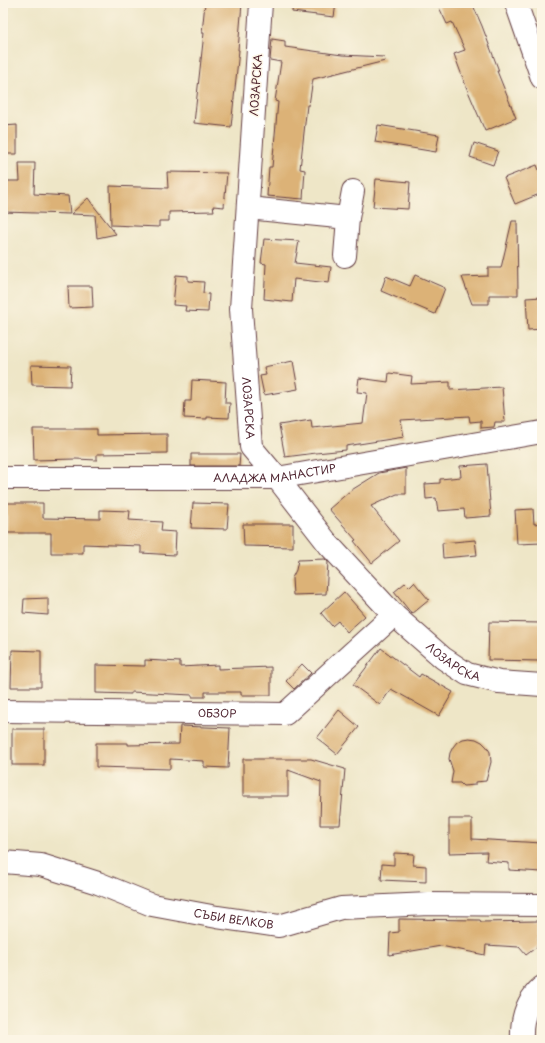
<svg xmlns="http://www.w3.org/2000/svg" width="545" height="1043" viewBox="0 0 545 1043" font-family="'Playpen Sans',sans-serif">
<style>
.building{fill:#dcb277}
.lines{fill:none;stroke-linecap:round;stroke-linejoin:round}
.minor-casing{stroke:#633d42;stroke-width:24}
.minor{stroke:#fff;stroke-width:22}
.labels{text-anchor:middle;stroke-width:3;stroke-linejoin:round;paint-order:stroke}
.street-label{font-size:11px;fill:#4a1f2b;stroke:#fcf5e5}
</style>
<rect width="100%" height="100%" fill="#fcf5e5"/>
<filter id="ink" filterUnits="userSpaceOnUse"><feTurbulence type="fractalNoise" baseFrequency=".025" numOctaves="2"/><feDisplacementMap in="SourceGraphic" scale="8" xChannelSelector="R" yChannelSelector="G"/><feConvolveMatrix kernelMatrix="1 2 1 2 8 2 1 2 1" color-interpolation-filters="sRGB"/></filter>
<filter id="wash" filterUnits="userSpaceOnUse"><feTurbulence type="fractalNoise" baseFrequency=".012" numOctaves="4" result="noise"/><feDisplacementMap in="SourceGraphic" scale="16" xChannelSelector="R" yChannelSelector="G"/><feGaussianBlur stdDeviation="0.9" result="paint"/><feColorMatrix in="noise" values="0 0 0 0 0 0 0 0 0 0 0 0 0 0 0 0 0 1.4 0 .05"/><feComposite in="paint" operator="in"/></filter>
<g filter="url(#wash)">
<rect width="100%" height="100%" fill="#eee6c7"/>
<g id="blocks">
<!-- building -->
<g class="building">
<polygon points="205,3 242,3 238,50 239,50 231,127 194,123 204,33 202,33"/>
<polygon points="293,3 336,3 334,17 292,12"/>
<polygon points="437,3 472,3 482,26 499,71 497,71 516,118 485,131 465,84 454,54 465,50 452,22 447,24"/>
<polygon points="272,39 285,41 285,47 342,55 384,57 385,61 313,79 309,105 307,105 300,169 305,170 303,199 267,196 269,167 272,167 278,102 275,101 281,62 270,60"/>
<polygon points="17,125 17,154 3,154 3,126"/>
<polygon points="378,125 439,135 436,152 375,142"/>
<polygon points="474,143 498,151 493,165 470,157"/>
<polygon points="19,163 35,163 34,194 68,196 70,214 3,212 3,181 20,181"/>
<polygon points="537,165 542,178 542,193 515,204 504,178"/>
<polygon points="167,172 227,173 224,207 213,206 214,211 169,212 169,221 159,221 159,227 111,225 110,186 168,188"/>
<polygon points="376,179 410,182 408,209 373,207"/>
<polygon points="88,198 93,205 116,234 97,238 95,215 71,214"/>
<polygon points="512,221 517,221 518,295 489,295 489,304 472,304 462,277 488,276 488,268 501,268"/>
<polygon points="264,239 299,241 295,263 331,267 329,283 294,279 292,302 264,299 266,264 261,263"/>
<polygon points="176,275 188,276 188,281 204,282 203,293 209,294 208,312 185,311 186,306 173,305"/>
<polygon points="415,275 445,288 435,314 381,291 386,276 410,286"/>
<polygon points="68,286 92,286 93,307 69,308"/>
<polygon points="542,297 542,329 528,330 526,298"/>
<polygon points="293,361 298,389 264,395 260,376 266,375 264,367"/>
<polygon points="31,365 71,366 70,386 32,385"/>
<polygon points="389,373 412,376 411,384 450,382 450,390 502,387 505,422 495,422 494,427 481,428 481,421 470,422 469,416 401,420 404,437 346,446 346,450 316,453 285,457 279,425 311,420 312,428 363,423 367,393 357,392 359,378 388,382"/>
<polygon points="192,380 226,382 225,403 230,403 229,418 207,417 207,419 184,418 185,401 191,401"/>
<polygon points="33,429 97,429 97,435 167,434 167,453 97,454 97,460 76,459 34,460"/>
<polygon points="191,454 240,454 239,466 191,466"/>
<polygon points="487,464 491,516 465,518 464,509 438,511 436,498 426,499 425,484 440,483 440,479 461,477 460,466"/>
<polygon points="406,468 406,494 397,494 371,506 399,541 372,563 354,541 356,540 329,509 350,491 379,473"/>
<polygon points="7,503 43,503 43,518 100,519 100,510 130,511 129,520 162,522 161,531 176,532 175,555 141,553 141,546 83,544 83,553 51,553 51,533 7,533"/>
<polygon points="193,503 229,504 227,529 191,528"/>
<polygon points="533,509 534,524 542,523 542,543 517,544 515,510"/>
<polygon points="243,524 293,524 293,547 244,546"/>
<polygon points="475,540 477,555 443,558 442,543"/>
<polygon points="325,559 328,562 326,594 293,595 292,578 296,570 298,560"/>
<polygon points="414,582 429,600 412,614 394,592 405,583 409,587"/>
<polygon points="344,592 365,616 347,632 338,621 332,626 321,613"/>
<polygon points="48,598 48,615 23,613 24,599"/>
<polygon points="489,622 541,623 540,661 488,660"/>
<polygon points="381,648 419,677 421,674 453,692 439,716 391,689 380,705 353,685"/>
<polygon points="12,650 41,651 41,687 11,687"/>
<polygon points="145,660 180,662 180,667 218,665 218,669 271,667 271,695 241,695 241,692 205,692 205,697 192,697 192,695 131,692 131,694 96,693 96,665 145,666"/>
<polygon points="302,664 311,673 294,689 286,681"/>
<polygon points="339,710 359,727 337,754 317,738"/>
<polygon points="180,726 230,728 228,768 204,767 204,761 170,759 170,769 96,767 96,743 128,743 128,745 179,744"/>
<rect x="12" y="729" width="32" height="36"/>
<polygon points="469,738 476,739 482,742 487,747 490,752 491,762 486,781 475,782 475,785 463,786 460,783 451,783 453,771 449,759 450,753 453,747 457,742 463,739"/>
<polygon points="243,759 311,759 345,769 340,825 320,825 321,782 288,770 288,796 243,796"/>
<polygon points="449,819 472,819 472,839 542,843 542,872 509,870 509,863 486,861 487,852 449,853"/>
<polygon points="394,853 414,854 413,865 426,866 426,882 381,880 382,864 394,865"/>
<polygon points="399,919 480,920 481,922 539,921 538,946 526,955 519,947 486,945 485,955 441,946 389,955 390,933 399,932"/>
</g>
</g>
</g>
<g filter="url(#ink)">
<use href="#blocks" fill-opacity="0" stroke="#633d42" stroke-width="1"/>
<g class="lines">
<!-- minor casing -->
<g class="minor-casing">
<g id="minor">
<path id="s1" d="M261,3L241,309L251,447L277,478L329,545L394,615L443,658L467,674L499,682L542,685"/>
<polyline points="516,3 542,78"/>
<polyline points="248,208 348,218 345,256"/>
<polyline points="348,218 353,191"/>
<path id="s2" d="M3,478H277L542,432"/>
<path id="s3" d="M3,711L285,714L394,615"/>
<path id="s4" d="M3,862L41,865L98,883L152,905L217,917L279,926L341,908L429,904L542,905"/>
<path d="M522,1040C521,1019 526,1001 542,987"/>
</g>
</g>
<!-- minor -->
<use href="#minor" class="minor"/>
</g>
</g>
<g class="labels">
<!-- street labels -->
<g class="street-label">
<text transform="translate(256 85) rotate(-86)" y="4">ЛОЗАРСКА</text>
<text dy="4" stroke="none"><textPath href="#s1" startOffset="406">ЛОЗАРСКА</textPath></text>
<text dy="4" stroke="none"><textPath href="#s2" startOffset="272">АЛАДЖА МАНАСТИР</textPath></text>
<text dy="4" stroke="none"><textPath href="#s1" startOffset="742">ЛОЗАРСКА</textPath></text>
<text dy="4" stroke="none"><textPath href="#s3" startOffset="214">ОБЗОР</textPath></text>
<text dy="4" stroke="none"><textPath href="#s4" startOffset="239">СЪБИ ВЕЛКОВ</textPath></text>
</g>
</g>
<!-- margin -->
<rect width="545" height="1043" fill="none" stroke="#fcf5e5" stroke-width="16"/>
</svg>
